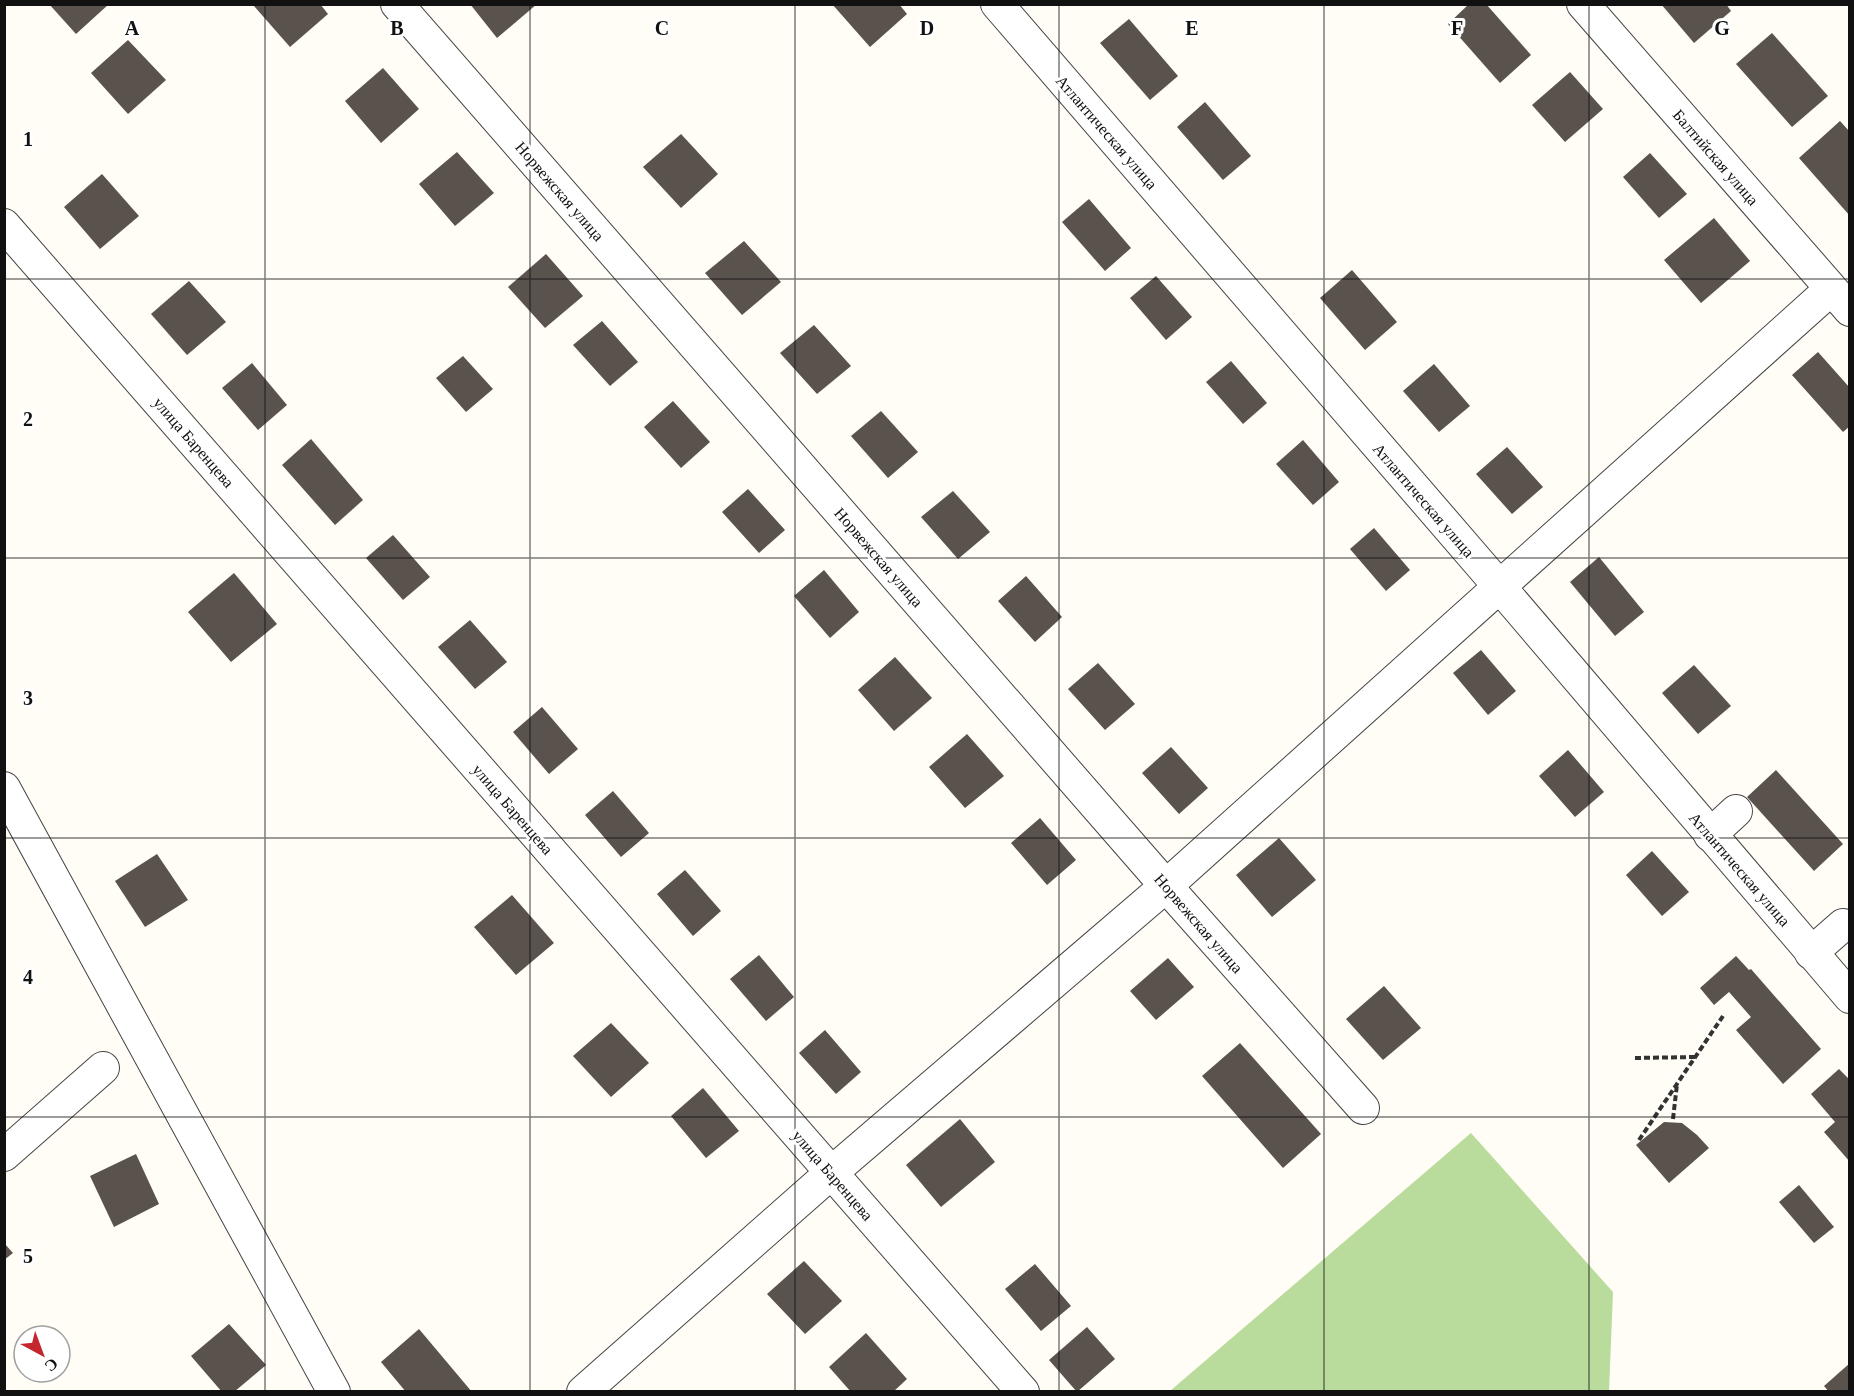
<svg xmlns="http://www.w3.org/2000/svg" width="1854" height="1396" viewBox="0 0 1854 1396" font-family="'Times New Roman',serif">
<style>
.forest{fill:#b9dc9c}
.building{fill:#5a524d}
.lines{fill:none;stroke-linecap:round;stroke-linejoin:round}
.minor-casing{stroke:#444;stroke-width:34}
.path{stroke:#333;stroke-width:4;stroke-dasharray:6 3;stroke-linecap:butt}
.minor{stroke:#fff;stroke-width:32}
.grid{fill:none;stroke:#111;stroke-width:1.5;stroke-opacity:0.55}
.labels{text-anchor:middle;stroke-width:6;stroke-linejoin:round;paint-order:stroke}
.street-label{font-size:16px;fill:#111;stroke:#fff}
.grid-label{font-size:20px;text-anchor:middle;font-weight:bold;fill:#111;stroke:#fff;stroke-width:6;stroke-linejoin:round;paint-order:stroke}
</style>
<rect width="100%" height="100%" fill="#fffdf5"/>
<!-- forest -->
<polygon class="forest" points="1471,1133 1613,1292 1609,1391 1170,1391"/>
<!-- building -->
<g class="building">
<polygon points="49,4 109,4 76,34"/>
<polygon points="255,4 320,4 328,14 290,47 254,6"/>
<polygon points="470,4 537,4 497,38"/>
<polygon points="832,4 899,4 907,14 870,47"/>
<polygon points="1469,4 1486,4 1531,55 1500,83 1448,24"/>
<polygon points="1661,4 1726,4 1731,11 1694,43"/>
<polygon points="1129,19 1178,76 1150,100 1100,43"/>
<polygon points="1772,33 1828,96 1792,127 1736,64"/>
<polygon points="128,40 166,80 128,114 91,73"/>
<polygon points="383,68 419,109 381,143 345,101"/>
<polygon points="1570,72 1603,109 1565,142 1532,105"/>
<polygon points="1205,102 1251,156 1223,180 1177,127"/>
<polygon points="1840,121 1850,132 1850,216 1799,158"/>
<polygon points="681,134 718,174 681,208 643,167"/>
<polygon points="457,152 494,193 455,226 419,184"/>
<polygon points="1650,153 1687,194 1659,218 1623,177"/>
<polygon points="102,174 139,216 100,249 64,207"/>
<polygon points="1089,199 1131,248 1105,271 1062,222"/>
<polygon points="1714,218 1750,261 1701,303 1664,260"/>
<polygon points="744,241 781,282 742,315 705,273"/>
<polygon points="546,254 583,296 545,328 508,287"/>
<polygon points="1352,270 1397,322 1365,350 1320,298"/>
<polygon points="1156,276 1192,317 1166,340 1130,298"/>
<polygon points="189,281 226,322 187,355 151,314"/>
<polygon points="602,321 638,362 610,386 573,345"/>
<polygon points="814,325 851,366 817,394 780,353"/>
<polygon points="1818,352 1850,388 1850,426 1843,432 1792,375"/>
<polygon points="463,356 493,389 466,412 436,378"/>
<polygon points="1231,361 1267,403 1243,424 1206,382"/>
<polygon points="252,363 287,405 258,430 222,388"/>
<polygon points="1434,364 1470,406 1439,432 1403,391"/>
<polygon points="673,401 710,442 681,468 644,427"/>
<polygon points="881,411 918,452 888,478 851,436"/>
<polygon points="311,439 363,500 335,525 282,465"/>
<polygon points="1303,440 1339,482 1313,505 1276,464"/>
<polygon points="1507,447 1543,487 1512,514 1476,474"/>
<polygon points="748,489 785,530 759,553 722,512"/>
<polygon points="953,491 990,532 958,559 921,517"/>
<polygon points="1374,528 1410,570 1386,591 1350,549"/>
<polygon points="393,535 430,577 403,600 366,558"/>
<polygon points="1599,557 1644,612 1615,636 1570,582"/>
<polygon points="824,570 859,612 830,638 794,596"/>
<polygon points="234,573 277,624 231,662 188,612"/>
<polygon points="1026,576 1062,617 1035,642 998,601"/>
<polygon points="470,620 507,662 475,689 438,647"/>
<polygon points="1481,650 1516,691 1488,715 1453,673"/>
<polygon points="895,657 932,698 894,731 858,690"/>
<polygon points="1098,663 1135,704 1105,730 1068,689"/>
<polygon points="1694,665 1731,706 1698,734 1662,693"/>
<polygon points="542,707 578,749 549,774 513,732"/>
<polygon points="967,734 1004,776 965,808 929,767"/>
<polygon points="1171,747 1208,788 1179,814 1142,773"/>
<polygon points="1568,750 1604,792 1575,817 1539,776"/>
<polygon points="1776,770 1843,844 1814,871 1747,797"/>
<polygon points="613,791 649,833 621,857 585,815"/>
<polygon points="1040,818 1076,860 1047,885 1011,843"/>
<polygon points="1279,838 1316,880 1272,917 1236,875"/>
<polygon points="1652,851 1689,892 1662,916 1626,875"/>
<polygon points="157,854 188,900 145,927 115,881"/>
<polygon points="685,870 721,911 693,936 657,894"/>
<polygon points="512,895 554,943 516,975 474,927"/>
<polygon points="759,955 794,997 766,1021 730,979"/>
<polygon points="1736,956 1749,970 1751,969 1821,1049 1783,1084 1736,1030 1751,1017 1729,992 1714,1005 1700,988"/>
<polygon points="1168,958 1194,987 1156,1020 1130,991"/>
<polygon points="1384,986 1421,1028 1383,1060 1346,1019"/>
<polygon points="611,1023 649,1063 611,1097 573,1056"/>
<polygon points="825,1030 861,1072 836,1094 799,1053"/>
<polygon points="1240,1043 1321,1134 1283,1168 1202,1076"/>
<polygon points="1839,1069 1850,1080 1850,1162 1824,1132 1835,1122 1811,1094"/>
<polygon points="703,1088 739,1131 706,1158 671,1116"/>
<polygon points="960,1119 995,1162 941,1207 906,1165"/>
<polygon points="1664,1122 1682,1123 1697,1135 1709,1148 1669,1183 1636,1145"/>
<polygon points="136,1154 159,1204 114,1227 90,1176"/>
<polygon points="1799,1185 1834,1227 1814,1243 1779,1202"/>
<polygon points="4,1243 13,1253 4,1260"/>
<polygon points="804,1261 842,1301 805,1334 767,1294"/>
<polygon points="1035,1264 1071,1306 1041,1331 1005,1289"/>
<polygon points="229,1324 266,1365 234,1392 222,1392 191,1356"/>
<polygon points="1087,1327 1115,1359 1077,1392 1049,1360"/>
<polygon points="419,1329 472,1392 406,1392 381,1362"/>
<polygon points="866,1333 907,1379 893,1392 851,1392 829,1367"/>
<polygon points="1850,1363 1850,1392 1829,1392 1824,1386"/>
</g>
<g class="lines">
<!-- minor casing -->
<g class="minor-casing">
<g id="minor">
<polyline points="397,4 1166,886 1363,1108"/>
<polyline points="997,4 1499,586 1850,997"/>
<polyline points="1583,4 1850,310"/>
<polyline points="4,225 1023,1392"/>
<polyline points="4,788 334,1392"/>
<polyline points="1710,835 1736,811"/>
<polyline points="1811,953 1843,925"/>
<polyline points="4,1155 103,1068"/>
<polyline points="583,1392 831,1173 1166,886 1831,289"/>
</g>
</g>
<!-- path -->
<g class="path">
<polyline points="1635,1058 1695,1057"/>
<polyline points="1673,1119 1677,1084"/>
<polyline points="1639,1140 1723,1016"/>
</g>
<!-- minor -->
<use href="#minor" class="minor"/>
</g>
<!-- grid -->
<path class="grid" d="M265,4V1392M530,4V1392M795,4V1392M1059,4V1392M1324,4V1392M1589,4V1392M4,279H1850M4,558H1850M4,838H1850M4,1117H1850"/>
<g class="labels">
<!-- street labels -->
<g class="street-label">
<text transform="translate(1107 132) rotate(49)" y="6">Атлантическая улица</text>
<text transform="translate(1716 157) rotate(49)" y="6">Балтийская улица</text>
<text transform="translate(560 191) rotate(49)" y="6">Норвежская улица</text>
<text transform="translate(194 442) rotate(49)" y="6">улица Баренцева</text>
<text transform="translate(1424 500) rotate(49)" y="6">Атлантическая улица</text>
<text transform="translate(879 557) rotate(49)" y="6">Норвежская улица</text>
<text transform="translate(513 809) rotate(49)" y="6">улица Баренцева</text>
<text transform="translate(1740 869) rotate(49)" y="6">Атлантическая улица</text>
<text transform="translate(1199 923) rotate(49)" y="6">Норвежская улица</text>
<text transform="translate(833 1175) rotate(49)" y="6">улица Баренцева</text>
</g>
</g>
<g class="grid-label">
<text x="132" y="35">A</text>
<text x="397" y="35">B</text>
<text x="662" y="35">C</text>
<text x="927" y="35">D</text>
<text x="1192" y="35">E</text>
<text x="1457" y="35">F</text>
<text x="1722" y="35">G</text>
<text x="28" y="146">1</text>
<text x="28" y="426">2</text>
<text x="28" y="705">3</text>
<text x="28" y="984">4</text>
<text x="28" y="1263">5</text>
</g>
<!-- border -->
<rect width="1854" height="1396" fill="none" stroke="#111111" stroke-width="12"/>
<!-- north arrow -->
<g transform="translate(42 1354) rotate(139)"><circle r="28" fill="#ffffff" stroke="#a0a0a0" stroke-width="1.5"/>
<path d="M0-4.5L10 22L0 15L-10 22Z" fill="#c4262e"/>
<text y="-9" font-size="16" font-weight="bold" text-anchor="middle" fill="#111111">С</text>
</g>
</svg>
